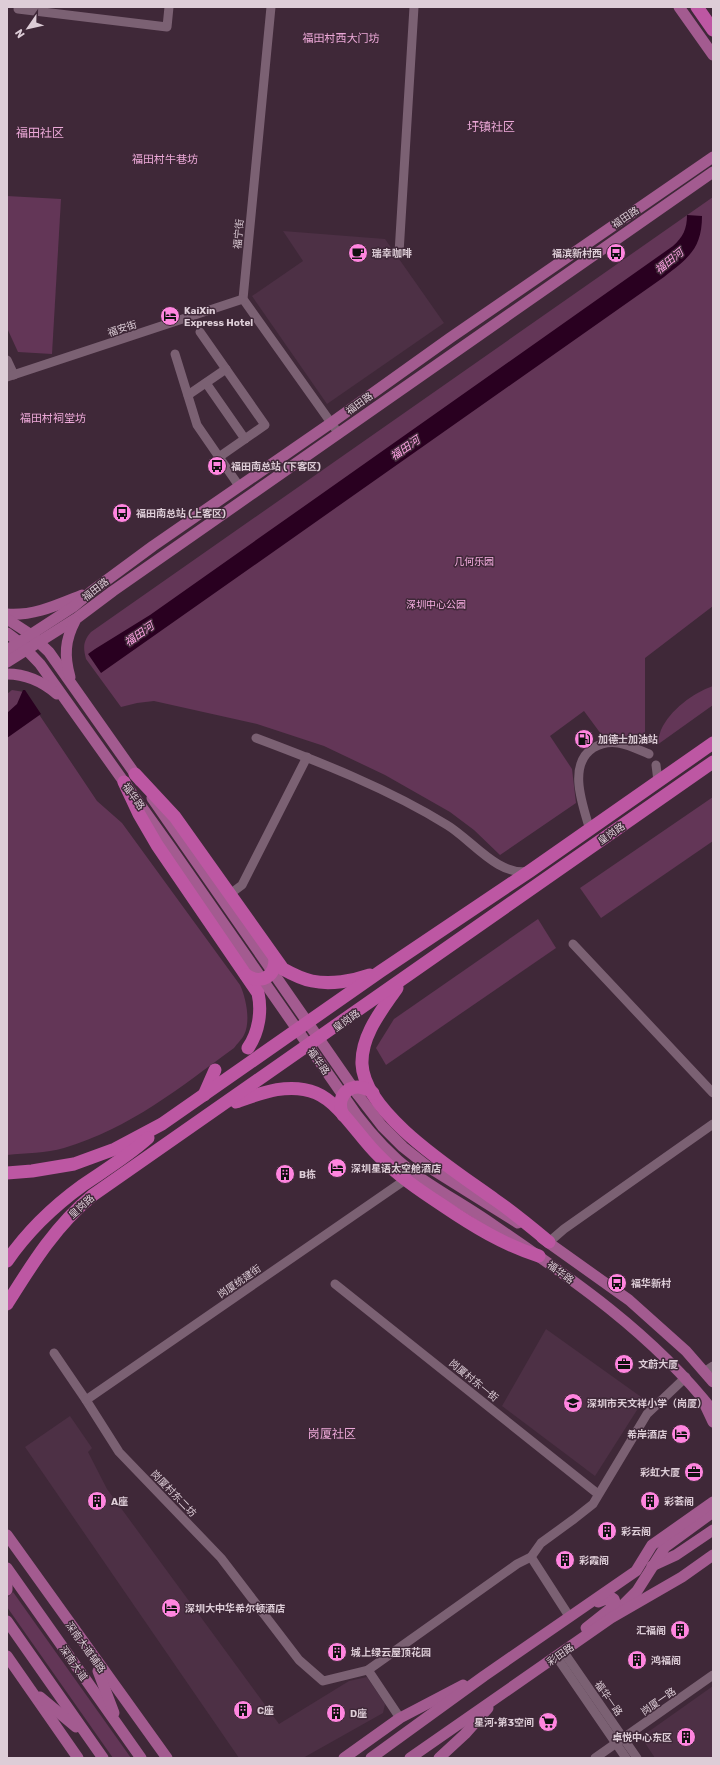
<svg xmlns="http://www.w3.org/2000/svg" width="720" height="1765" viewBox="0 0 720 1765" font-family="Rubik,'Noto Sans SC',sans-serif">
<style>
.built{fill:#4d3045}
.green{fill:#633657}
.water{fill:#290020}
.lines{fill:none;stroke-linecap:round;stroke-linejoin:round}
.minor{stroke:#7b6173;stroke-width:9}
.major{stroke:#a35b90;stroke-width:11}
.highway{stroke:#bd57a3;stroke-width:13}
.labels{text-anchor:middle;stroke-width:3;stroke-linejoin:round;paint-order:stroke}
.street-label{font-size:10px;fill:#ddcdd7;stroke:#3f2838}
.poi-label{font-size:10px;font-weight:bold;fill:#ddcdd7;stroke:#3f2838;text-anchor:start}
.park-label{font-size:10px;fill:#f8b0e3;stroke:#3f2838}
.neighbourhood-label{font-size:11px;fill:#eba8d7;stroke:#3f2838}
.water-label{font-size:11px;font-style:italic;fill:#fda3e3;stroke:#3f2838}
.quarter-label{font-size:12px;fill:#eba8d7;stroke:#3f2838}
</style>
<rect width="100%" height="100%" fill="#3f2838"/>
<!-- built -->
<g class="built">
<polygon points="283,231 385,239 444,323 327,404 252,296 303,261"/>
<polygon points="546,1329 644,1399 595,1476 502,1406"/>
<polygon points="70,1416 92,1448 88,1452 107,1489 279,1724 349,1681 367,1677 385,1704 383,1713 303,1758 239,1758 25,1447"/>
<polygon points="713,1686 713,1758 655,1758 641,1737"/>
</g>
<!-- green -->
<g class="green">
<polygon points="7,196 61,199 52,354 18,352 7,328"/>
<path d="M713,197V606L645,658V733L635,739L601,734L584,711L550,736L572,769L576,803L500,855L474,830L450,812L385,775L324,746L257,724L154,701L137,703L121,707L86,659C83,648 83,641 91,632Z"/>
<path d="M713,686V705L657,745C658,741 659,735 661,730C670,710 693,693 713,686Z"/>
<path d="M12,690L24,692L97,801L122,823L240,985C246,998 251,1021 244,1035C242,1039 237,1044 234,1048C179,1088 131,1128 64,1148C46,1153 26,1153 7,1155V694Z"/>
<polygon points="713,797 713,841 601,918 580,888"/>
<polygon points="538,919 556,948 386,1065 376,1048 394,1019"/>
<polygon points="13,1592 131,1758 113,1758 7,1607 7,1598"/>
</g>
<!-- water -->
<g class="water">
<path d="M687,215L702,216C702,249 688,258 664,277L101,673L88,654L95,649L150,615L673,246C683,237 687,229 687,215Z"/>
<polygon points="23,690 25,690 41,714 7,738 7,713 17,704"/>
</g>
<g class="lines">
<!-- minor -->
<g class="minor">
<polyline points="271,7 243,299 339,434"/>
<polyline points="18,9 167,27 169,7"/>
<polyline points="399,253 414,7"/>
<polyline points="200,332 265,425 219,457"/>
<polyline points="175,354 197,425 239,486"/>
<polyline points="7,360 14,375"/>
<polyline points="7,377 243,299"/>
<polyline points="206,383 245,439"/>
<polyline points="188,395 226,369"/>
<path d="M256,738C320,762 389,789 447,825C472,840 498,877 529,871"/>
<polyline points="656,765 658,781"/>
<path d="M590,830C583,806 567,765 593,748C613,736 630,746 649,754"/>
<polyline points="230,894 242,885 307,757"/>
<polyline points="573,944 713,1093"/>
<polyline points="549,1242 564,1229 713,1124"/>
<polyline points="335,1284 598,1494"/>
<polyline points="54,1353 86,1400 119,1452 221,1558 299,1660 323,1681 368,1670 517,1564 531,1557 541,1543 574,1519 593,1504 647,1414 686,1377"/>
<polyline points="704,1372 713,1366"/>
<polyline points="86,1400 405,1180"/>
<polyline points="531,1557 569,1616"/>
<polyline points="563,1651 637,1758"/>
<polyline points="556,1656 626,1758"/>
<polyline points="368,1670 400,1718"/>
<polyline points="595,1758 713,1675"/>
</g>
<!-- major -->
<g class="major">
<polyline points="679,7 713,55"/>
<path d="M7,614C34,616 57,605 82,595"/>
<polyline points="7,619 30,634 49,652 140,781"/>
<path d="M7,633L19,642L40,664L171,848L356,1114C372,1135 390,1155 411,1171C436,1190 465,1205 492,1224C571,1278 653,1334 713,1411"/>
<polyline points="7,650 73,607 92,591 153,546 331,423 450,338 713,157"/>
<polyline points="7,662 77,618 113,591 713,172"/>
<path d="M7,674C26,674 43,682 57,694"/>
<path d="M70,677C64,656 65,640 75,621"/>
<polyline points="152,798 358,1095 382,1126 403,1147 427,1166 518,1223"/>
<polyline points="542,1238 629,1300 686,1351 713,1382"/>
<polyline points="705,1405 713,1422"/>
<polyline points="7,1535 167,1758"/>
<polyline points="652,1566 676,1555 713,1530"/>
<polyline points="7,1568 141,1758"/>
<polyline points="7,1584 7,1590"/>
<polyline points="621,1607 637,1591 665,1547 713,1512"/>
<polyline points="7,1621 103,1758"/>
<polyline points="586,1628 610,1609 615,1602 614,1599 611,1597 598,1602"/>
<polyline points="7,1656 78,1758"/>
<polyline points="98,1671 114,1713"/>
<polyline points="40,1697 76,1727"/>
<polyline points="344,1758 400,1718 463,1685"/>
<polyline points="371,1758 484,1676 636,1571 652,1545 713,1502"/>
<polyline points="410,1758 611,1618 682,1577 713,1555"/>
<polyline points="439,1758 465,1734 488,1708"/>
</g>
<!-- highway -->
<g class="highway">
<polyline points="697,7 713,30"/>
<path d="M135,774L175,817L283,969C292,974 302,979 312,981C330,985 353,981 370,975"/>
<path d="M124,782L139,814L157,845L258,993C262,1011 259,1032 248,1048"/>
<path d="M246,975C261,985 275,977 275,959"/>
<path d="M397,988C382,1010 361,1035 362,1064C364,1114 457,1172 494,1199C513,1212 531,1227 549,1242"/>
<polyline points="204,1095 215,1070"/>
<path d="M236,1102C261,1093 289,1082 316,1093C340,1103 359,1137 378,1155C397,1175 419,1190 442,1205C473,1226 504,1245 539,1256"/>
<path d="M343,1115C333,1094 355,1078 373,1093"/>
<polyline points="7,1173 32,1171 74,1164 115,1149 162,1124 381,971 530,871 713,743"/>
<path d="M7,1261C27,1232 54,1206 83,1185C105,1170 128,1156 148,1138"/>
<path d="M7,1304C32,1264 56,1225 93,1195L713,762"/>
</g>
</g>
<!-- icons -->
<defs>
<g id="cafe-disc" transform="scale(1)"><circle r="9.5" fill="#ff85df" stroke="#3f2838"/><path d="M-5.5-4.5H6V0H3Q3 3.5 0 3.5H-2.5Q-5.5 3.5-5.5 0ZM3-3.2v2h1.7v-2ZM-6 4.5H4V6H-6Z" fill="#111"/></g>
<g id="bus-disc" transform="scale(1)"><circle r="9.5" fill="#ff85df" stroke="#3f2838"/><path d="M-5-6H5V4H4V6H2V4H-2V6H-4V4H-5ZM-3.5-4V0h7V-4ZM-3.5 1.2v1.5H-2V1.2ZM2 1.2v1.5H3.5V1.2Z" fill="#111"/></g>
<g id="hotel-disc" transform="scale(1)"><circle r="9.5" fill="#ff85df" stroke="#3f2838"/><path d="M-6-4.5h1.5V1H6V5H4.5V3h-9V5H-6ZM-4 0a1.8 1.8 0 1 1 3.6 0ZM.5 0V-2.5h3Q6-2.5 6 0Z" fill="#111"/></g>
<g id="fuel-disc" transform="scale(1)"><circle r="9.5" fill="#ff85df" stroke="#3f2838"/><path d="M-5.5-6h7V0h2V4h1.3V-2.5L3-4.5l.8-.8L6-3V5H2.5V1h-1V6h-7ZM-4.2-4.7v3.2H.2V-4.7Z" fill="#111"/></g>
<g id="building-disc" transform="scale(1)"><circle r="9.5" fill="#ff85df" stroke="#3f2838"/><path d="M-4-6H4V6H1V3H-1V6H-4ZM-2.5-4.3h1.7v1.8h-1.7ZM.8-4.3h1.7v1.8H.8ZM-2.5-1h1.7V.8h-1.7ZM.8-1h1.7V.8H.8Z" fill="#111"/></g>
<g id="office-disc" transform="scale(1)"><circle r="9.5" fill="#ff85df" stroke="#3f2838"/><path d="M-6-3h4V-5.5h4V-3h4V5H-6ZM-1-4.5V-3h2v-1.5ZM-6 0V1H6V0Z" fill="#111"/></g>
<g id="school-disc" transform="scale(1)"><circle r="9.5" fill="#ff85df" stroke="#3f2838"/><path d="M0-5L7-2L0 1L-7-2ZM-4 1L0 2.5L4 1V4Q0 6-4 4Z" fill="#111"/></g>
<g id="supermarket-disc" transform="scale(1)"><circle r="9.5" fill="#ff85df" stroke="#3f2838"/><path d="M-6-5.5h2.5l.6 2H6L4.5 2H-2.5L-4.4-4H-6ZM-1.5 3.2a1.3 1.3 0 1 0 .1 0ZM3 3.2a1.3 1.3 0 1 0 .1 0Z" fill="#111"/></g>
</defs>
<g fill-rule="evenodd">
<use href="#cafe-disc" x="358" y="253"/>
<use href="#bus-disc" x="616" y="253"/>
<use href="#hotel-disc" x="170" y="316"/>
<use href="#bus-disc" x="217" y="466"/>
<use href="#bus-disc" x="122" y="513"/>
<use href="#fuel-disc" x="584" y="739"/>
<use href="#hotel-disc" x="337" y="1168"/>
<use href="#building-disc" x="285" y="1174"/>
<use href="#bus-disc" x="617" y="1283"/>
<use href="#office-disc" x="624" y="1364"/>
<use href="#school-disc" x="573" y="1403"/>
<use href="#hotel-disc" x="681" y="1434"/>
<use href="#office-disc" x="694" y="1472"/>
<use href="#building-disc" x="97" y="1501"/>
<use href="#building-disc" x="650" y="1501"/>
<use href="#building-disc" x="607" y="1531"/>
<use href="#building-disc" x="565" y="1560"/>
<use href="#hotel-disc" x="171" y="1608"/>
<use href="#building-disc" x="680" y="1630"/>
<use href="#building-disc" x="337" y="1652"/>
<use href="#building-disc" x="637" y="1660"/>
<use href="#building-disc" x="243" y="1710"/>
<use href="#building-disc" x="336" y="1713"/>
<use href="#supermarket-disc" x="548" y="1722"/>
<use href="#building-disc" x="686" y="1737"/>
</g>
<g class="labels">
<!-- street labels -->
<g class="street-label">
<text transform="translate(625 217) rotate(-34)" y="4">福田路</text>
<text transform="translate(238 234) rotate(-85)" y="4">福宁街</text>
<text transform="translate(122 328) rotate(-18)" y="4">福安街</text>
<text transform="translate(359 403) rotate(-36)" y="4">福田路</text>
<text transform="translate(95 589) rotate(-38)" y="4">福田路</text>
<text transform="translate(134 796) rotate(54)" y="4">福华路</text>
<text transform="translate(611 833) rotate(-35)" y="4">皇岗路</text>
<text transform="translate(346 1020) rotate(-35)" y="4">皇岗路</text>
<text transform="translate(319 1061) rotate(55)" y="4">福华路</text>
<text transform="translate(81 1206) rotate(-42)" y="4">皇岗路</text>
<text transform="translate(561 1272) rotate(37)" y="4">福华路</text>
<text transform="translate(239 1281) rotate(-35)" y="4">岗厦统建街</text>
<text transform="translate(474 1380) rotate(39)" y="4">岗厦村东一街</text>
<text transform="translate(174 1493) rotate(46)" y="4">岗厦村东二坊</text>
<text transform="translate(86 1647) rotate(54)" y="4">深南大道辅路</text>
<text transform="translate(560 1654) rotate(-35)" y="4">彩田路</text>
<text transform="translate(74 1663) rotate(55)" y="4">深南大道</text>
<text transform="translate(609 1698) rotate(55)" y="4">福华一路</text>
<text transform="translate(658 1701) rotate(-35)" y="4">岗厦一路</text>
</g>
<!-- poi labels -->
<g class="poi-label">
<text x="372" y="257">瑞幸咖啡</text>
<text x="602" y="257" text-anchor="end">福滨新村西</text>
<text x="184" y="314">KaiXin<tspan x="184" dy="12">Express Hotel</tspan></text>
<text x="231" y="470">福田南总站 (下客区)</text>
<text x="136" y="517">福田南总站 (上客区)</text>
<text x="598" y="743">加德士加油站</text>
<text x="351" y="1172">深圳星语太空舱酒店</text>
<text x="299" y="1178">B栋</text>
<text x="631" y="1287">福华新村</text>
<text x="638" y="1368">文蔚大厦</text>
<text x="587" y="1407">深圳市天文祥小学（岗厦）</text>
<text x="667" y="1438" text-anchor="end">希岸酒店</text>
<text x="680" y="1476" text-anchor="end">彩虹大厦</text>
<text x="111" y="1505">A座</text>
<text x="664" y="1505">彩荟阁</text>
<text x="621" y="1535">彩云阁</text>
<text x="579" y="1564">彩霞阁</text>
<text x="185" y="1612">深圳大中华希尔顿酒店</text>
<text x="666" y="1634" text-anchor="end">汇福阁</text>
<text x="351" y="1656">城上绿云屋顶花园</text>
<text x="651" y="1664">鸿福阁</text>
<text x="257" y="1714">C座</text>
<text x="350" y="1717">D座</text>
<text x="534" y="1726" text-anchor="end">星河·第3空间</text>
<text x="672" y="1741" text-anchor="end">卓悦中心东区</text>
</g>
<!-- park labels -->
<g class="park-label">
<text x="474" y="565">几何乐园</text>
<text x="436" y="608">深圳中心公园</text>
</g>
<!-- neighbourhood labels -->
<g class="neighbourhood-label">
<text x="341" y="42">福田村西大门坊</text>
<text x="165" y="163">福田村牛巷坊</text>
<text x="53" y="422">福田村祠堂坊</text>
</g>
<!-- water labels -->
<g class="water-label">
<text transform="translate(669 261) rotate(-39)" y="4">福田河</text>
<text transform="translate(405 448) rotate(-35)" y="4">福田河</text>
<text transform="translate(139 634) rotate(-35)" y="4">福田河</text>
</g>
<!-- quarter labels -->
<g class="quarter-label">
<text x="491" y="131">圩镇社区</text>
<text x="40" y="137">福田社区</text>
<text x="332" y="1438">岗厦社区</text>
</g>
</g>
<!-- border -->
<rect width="720" height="1765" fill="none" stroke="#ddcdd7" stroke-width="16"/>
<!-- north arrow -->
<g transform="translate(28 28) rotate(236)" stroke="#3f2838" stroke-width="3" paint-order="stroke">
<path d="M0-3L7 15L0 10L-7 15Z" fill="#ddcdd7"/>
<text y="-6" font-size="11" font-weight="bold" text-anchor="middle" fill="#ddcdd7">N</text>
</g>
</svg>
